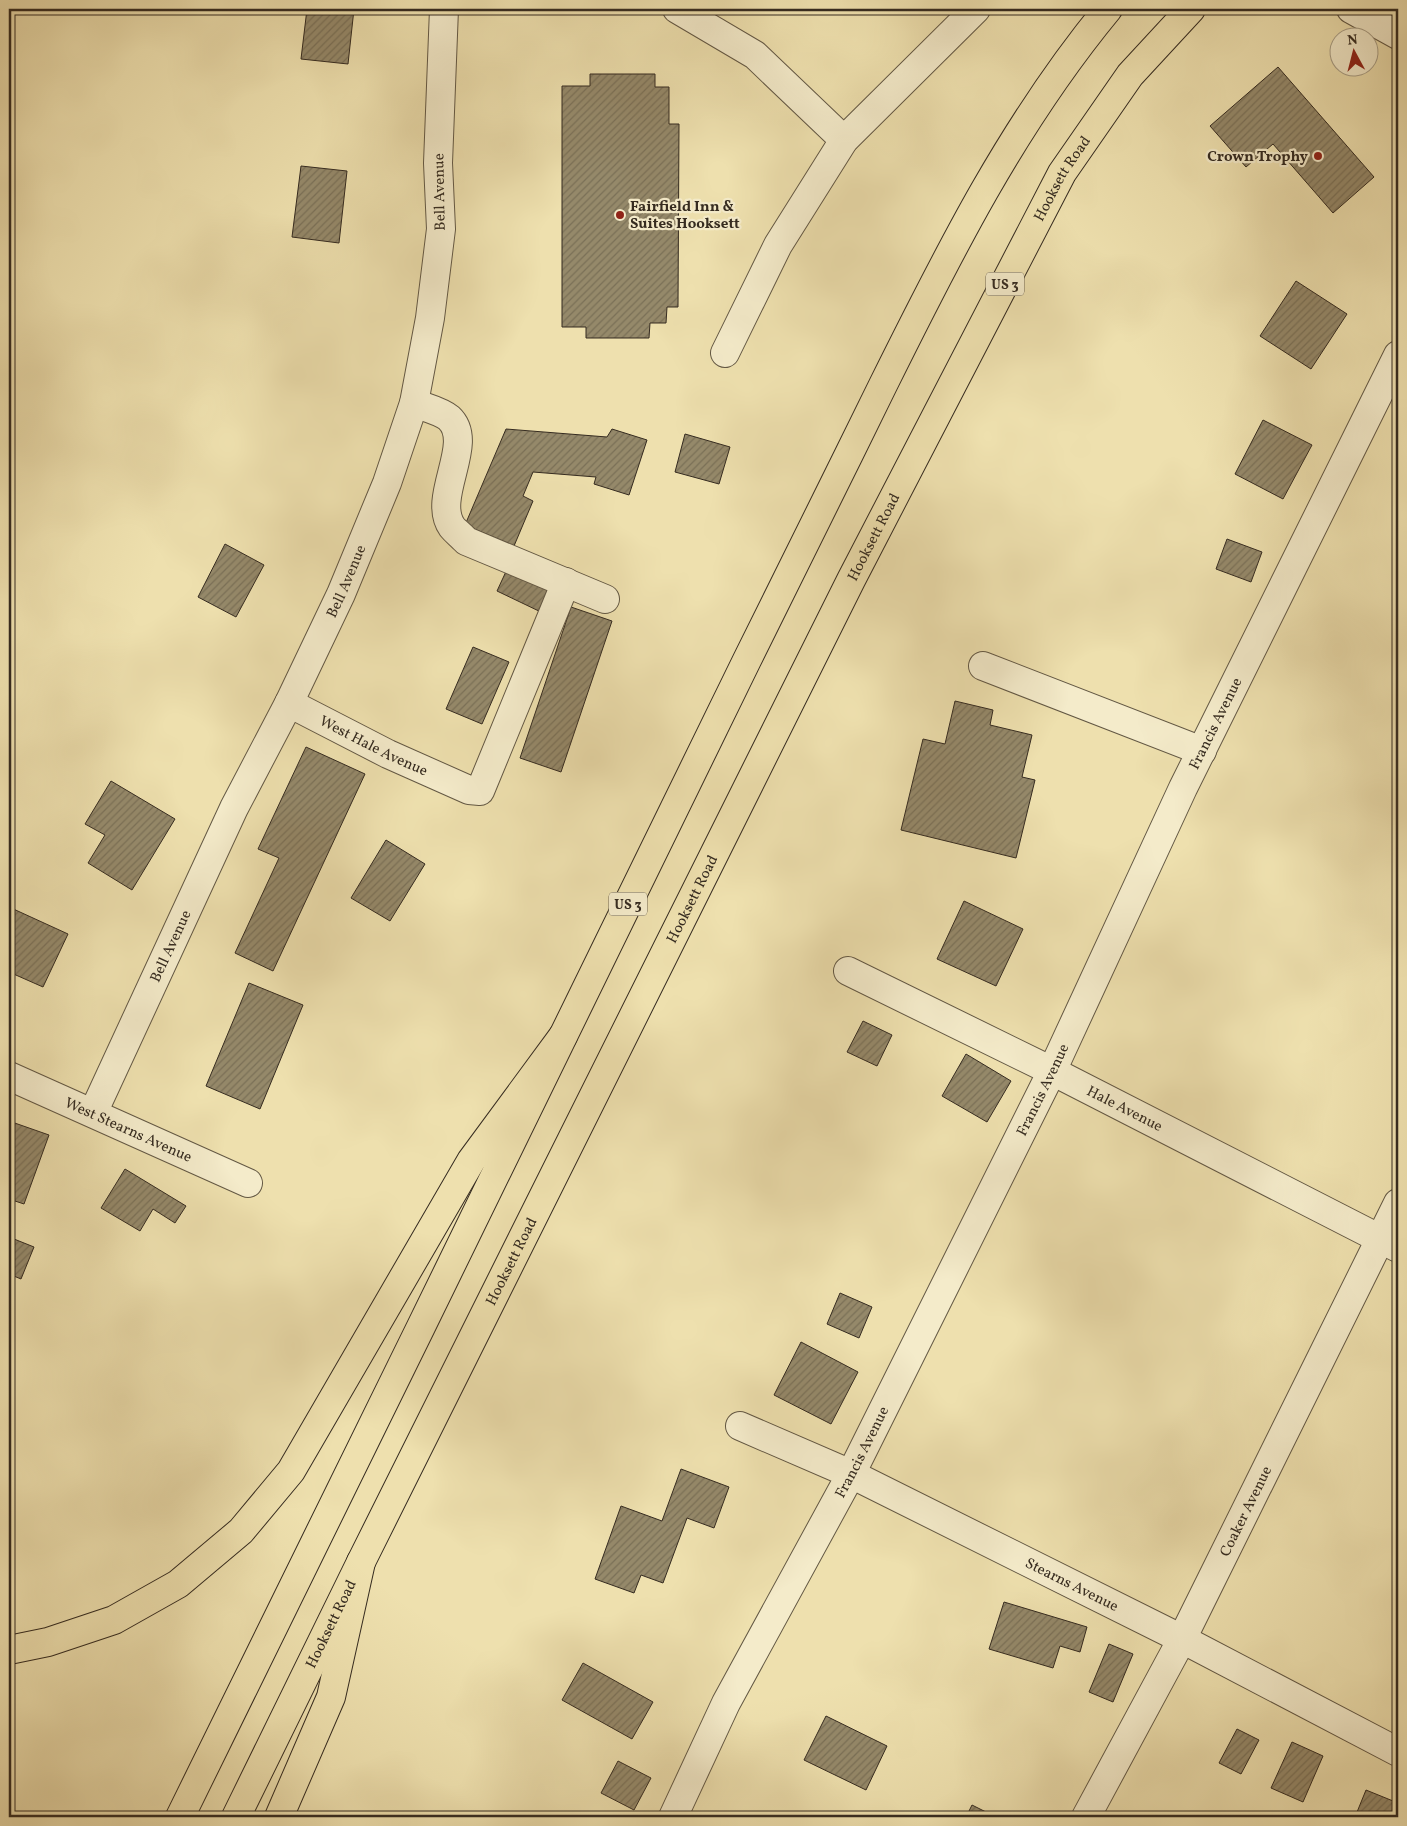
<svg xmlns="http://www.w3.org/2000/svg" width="1407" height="1826" viewBox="0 0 1407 1826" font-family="Vollkorn,serif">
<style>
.building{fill:url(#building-hatch);stroke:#352b20}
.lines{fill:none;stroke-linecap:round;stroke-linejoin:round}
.minor-casing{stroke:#635844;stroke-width:30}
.major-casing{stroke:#352b20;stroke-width:30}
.highway-casing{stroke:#352b20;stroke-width:30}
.minor{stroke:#f4ebca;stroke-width:28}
.major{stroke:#eee0ae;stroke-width:28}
.highway{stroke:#eee0ae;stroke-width:28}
.poi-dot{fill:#8f2418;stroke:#f4ebca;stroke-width:2}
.labels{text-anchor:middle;stroke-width:4.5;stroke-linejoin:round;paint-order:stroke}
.shield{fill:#f4ebca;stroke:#6e6553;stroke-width:1}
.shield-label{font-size:14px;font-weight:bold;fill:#352b20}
.poi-label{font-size:15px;font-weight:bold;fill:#352b20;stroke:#f4ebca;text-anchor:end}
.street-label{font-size:15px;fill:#352b20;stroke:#f4ebca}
</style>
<defs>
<pattern id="building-hatch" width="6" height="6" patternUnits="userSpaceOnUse" patternTransform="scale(1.25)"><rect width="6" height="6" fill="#95896a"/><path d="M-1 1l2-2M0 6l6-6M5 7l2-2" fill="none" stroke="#7a7057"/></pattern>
</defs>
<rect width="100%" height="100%" fill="#eee0ae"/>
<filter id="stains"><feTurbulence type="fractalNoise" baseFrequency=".004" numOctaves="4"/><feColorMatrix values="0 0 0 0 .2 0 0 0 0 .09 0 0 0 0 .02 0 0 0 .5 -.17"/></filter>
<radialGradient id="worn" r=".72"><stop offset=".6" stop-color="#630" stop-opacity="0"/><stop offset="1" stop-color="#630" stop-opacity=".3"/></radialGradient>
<!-- building -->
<g class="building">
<polygon points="307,9 354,9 348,64 301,59"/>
<polygon points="1278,67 1374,177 1333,213 1273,144 1246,167 1210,126"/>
<polygon points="590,74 655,74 655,87 669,87 669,124 679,124 678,307 667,307 666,323 650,323 649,338 586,338 586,327 562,327 562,86 590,86"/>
<polygon points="301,166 347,171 339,243 292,237"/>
<polygon points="1296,281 1347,314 1311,369 1260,336"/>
<polygon points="1263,420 1312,445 1283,499 1235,474"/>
<polygon points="506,429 607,437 612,429 647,440 629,495 594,484 596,477 533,472 523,496 533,501 514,546 465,525"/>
<polygon points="685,434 730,447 719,484 675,472"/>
<polygon points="1227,539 1262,552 1251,582 1216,569"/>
<polygon points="225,544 264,565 236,617 198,597"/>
<polygon points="509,565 556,587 543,613 497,591"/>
<polygon points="571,607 612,621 561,772 520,758"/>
<polygon points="473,647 509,662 482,724 446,709"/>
<polygon points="955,701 993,710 990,725 1032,735 1022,777 1035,780 1016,858 901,830 923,739 945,744"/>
<polygon points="306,747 365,774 273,971 235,953 279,858 258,849"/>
<polygon points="111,781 175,819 132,890 88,863 105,835 85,824"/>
<polygon points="386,840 425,864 390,921 351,898"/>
<polygon points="964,901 1023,929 996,986 937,959"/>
<polygon points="9,907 68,934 43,987 9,972"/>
<polygon points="249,983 303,1005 260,1109 206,1086"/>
<polygon points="863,1021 892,1035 877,1066 847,1052"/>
<polygon points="966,1054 1011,1081 987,1122 942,1096"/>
<polygon points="9,1121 49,1135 24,1204 9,1199"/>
<polygon points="125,1169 186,1206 175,1223 153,1209 140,1231 101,1208"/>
<polygon points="9,1237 34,1247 21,1279 9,1274"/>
<polygon points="840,1293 872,1307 859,1338 827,1324"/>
<polygon points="801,1342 858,1372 831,1424 774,1395"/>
<polygon points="681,1469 729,1487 714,1528 687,1518 663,1583 641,1575 634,1593 595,1579 621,1506 662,1521"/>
<polygon points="1004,1602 1087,1627 1080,1652 1060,1646 1053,1668 989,1649"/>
<polygon points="1109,1644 1133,1654 1113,1702 1089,1692"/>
<polygon points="583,1663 653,1702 632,1739 562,1700"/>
<polygon points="826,1716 887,1746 866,1790 804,1760"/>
<polygon points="1237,1729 1259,1740 1241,1774 1219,1763"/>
<polygon points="1292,1742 1323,1756 1303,1802 1271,1788"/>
<polygon points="618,1761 651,1778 634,1810 601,1793"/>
<polygon points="1366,1790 1398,1803 1398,1817 1355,1817"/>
<polygon points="972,1805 996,1817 966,1817"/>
</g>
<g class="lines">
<!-- minor casing -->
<g class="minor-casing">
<g id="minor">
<polyline points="677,9 755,55 844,140"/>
<polyline points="1351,9 1398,35"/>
<polyline points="725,353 778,245 844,140 976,9"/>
<path d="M414,403C424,407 441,411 449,418C476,443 431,497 452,527C456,532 462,536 466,541L605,599"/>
<polyline points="983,666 1202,751"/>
<path id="s1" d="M289,703L388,754L469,790L480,791L566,582"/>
<path id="s2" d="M848,971L1052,1071L1398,1248"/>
<path id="s3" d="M9,1076L248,1183"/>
<path id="s4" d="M93,1113L234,808L289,703L341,594L387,483L414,403L430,318L441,229L438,163L444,9"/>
<path id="s5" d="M740,1426L851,1474L1182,1639L1398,1752"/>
<path id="s6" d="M673,1817L726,1703L851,1474L1052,1071L1183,788L1398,355"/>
<path id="s7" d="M1086,1817L1182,1639L1398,1203"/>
</g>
</g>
<!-- major casing -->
<g class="major-casing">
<g id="major">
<path d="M180,1817C371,1432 557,1046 747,660C792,569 838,477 883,385C949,252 1013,124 1108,9"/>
<path id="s8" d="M236,1817L361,1562L851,580L1062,173L1130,75L1191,9"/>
</g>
</g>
<!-- highway casing -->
<g class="highway-casing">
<g id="highway">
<polyline points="9,1650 48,1642 114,1620 178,1584 241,1531 291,1471 471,1161 563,1036"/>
<polyline points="279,1817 331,1697 361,1562"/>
</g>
</g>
<!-- minor -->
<use href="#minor" class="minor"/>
<!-- major -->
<use href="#major" class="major"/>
<!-- highway -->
<use href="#highway" class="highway"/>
</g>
<!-- markers -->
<g class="poi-dot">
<circle cx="1318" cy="156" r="5"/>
<circle cx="620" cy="215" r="5"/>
</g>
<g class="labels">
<!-- shield labels -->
<g class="shield">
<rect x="986" y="272.5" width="38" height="23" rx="4"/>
<rect x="609" y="892.5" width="38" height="23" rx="4"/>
</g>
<g class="shield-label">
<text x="1005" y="289">US 3</text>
<text x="628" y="909">US 3</text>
</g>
<!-- poi labels -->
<g class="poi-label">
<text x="1308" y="161">Crown Trophy</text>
<text x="630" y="211" text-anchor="start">Fairfield Inn &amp;<tspan x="630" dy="17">Suites Hooksett</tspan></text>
</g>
<!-- street labels -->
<g class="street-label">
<text dy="5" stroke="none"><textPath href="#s8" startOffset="1835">Hooksett Road</textPath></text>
<text transform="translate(439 192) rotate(-91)" y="5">Bell Avenue</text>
<text dy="5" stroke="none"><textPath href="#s8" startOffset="1430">Hooksett Road</textPath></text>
<text dy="5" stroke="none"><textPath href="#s4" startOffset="589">Bell Avenue</textPath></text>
<text dy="5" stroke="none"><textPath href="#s6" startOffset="1221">Francis Avenue</textPath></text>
<text dy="5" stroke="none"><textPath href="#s1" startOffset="95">West Hale Avenue</textPath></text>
<text dy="5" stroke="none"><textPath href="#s8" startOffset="1025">Hooksett Road</textPath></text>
<text dy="5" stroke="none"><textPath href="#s4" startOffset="184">Bell Avenue</textPath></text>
<text dy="5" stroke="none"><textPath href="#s6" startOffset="816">Francis Avenue</textPath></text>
<text dy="5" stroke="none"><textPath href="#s2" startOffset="309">Hale Avenue</textPath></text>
<text dy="5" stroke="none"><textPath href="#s3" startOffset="131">West Stearns Avenue</textPath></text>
<text dy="5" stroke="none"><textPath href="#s8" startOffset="620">Hooksett Road</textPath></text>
<text dy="5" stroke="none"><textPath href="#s6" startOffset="411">Francis Avenue</textPath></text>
<text dy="5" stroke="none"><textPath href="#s7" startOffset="345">Coaker Avenue</textPath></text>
<text dy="5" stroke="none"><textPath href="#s5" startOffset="368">Stearns Avenue</textPath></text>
<text dy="5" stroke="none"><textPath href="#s8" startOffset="215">Hooksett Road</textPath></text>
</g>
</g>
<!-- margin -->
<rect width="1407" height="1826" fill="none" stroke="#eee0ae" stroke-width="30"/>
<rect x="10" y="10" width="1387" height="1806" fill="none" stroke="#352b20" stroke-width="2.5"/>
<rect x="15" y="15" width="1377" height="1796" fill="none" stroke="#352b20"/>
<!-- north arrow -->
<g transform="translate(1354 52) rotate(353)"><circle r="24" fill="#f4ebca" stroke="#a89e86"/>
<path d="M0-4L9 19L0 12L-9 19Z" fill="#8f2418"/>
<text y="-8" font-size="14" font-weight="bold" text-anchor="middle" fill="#352b20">N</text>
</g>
<rect width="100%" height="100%" filter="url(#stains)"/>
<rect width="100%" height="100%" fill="url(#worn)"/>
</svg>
